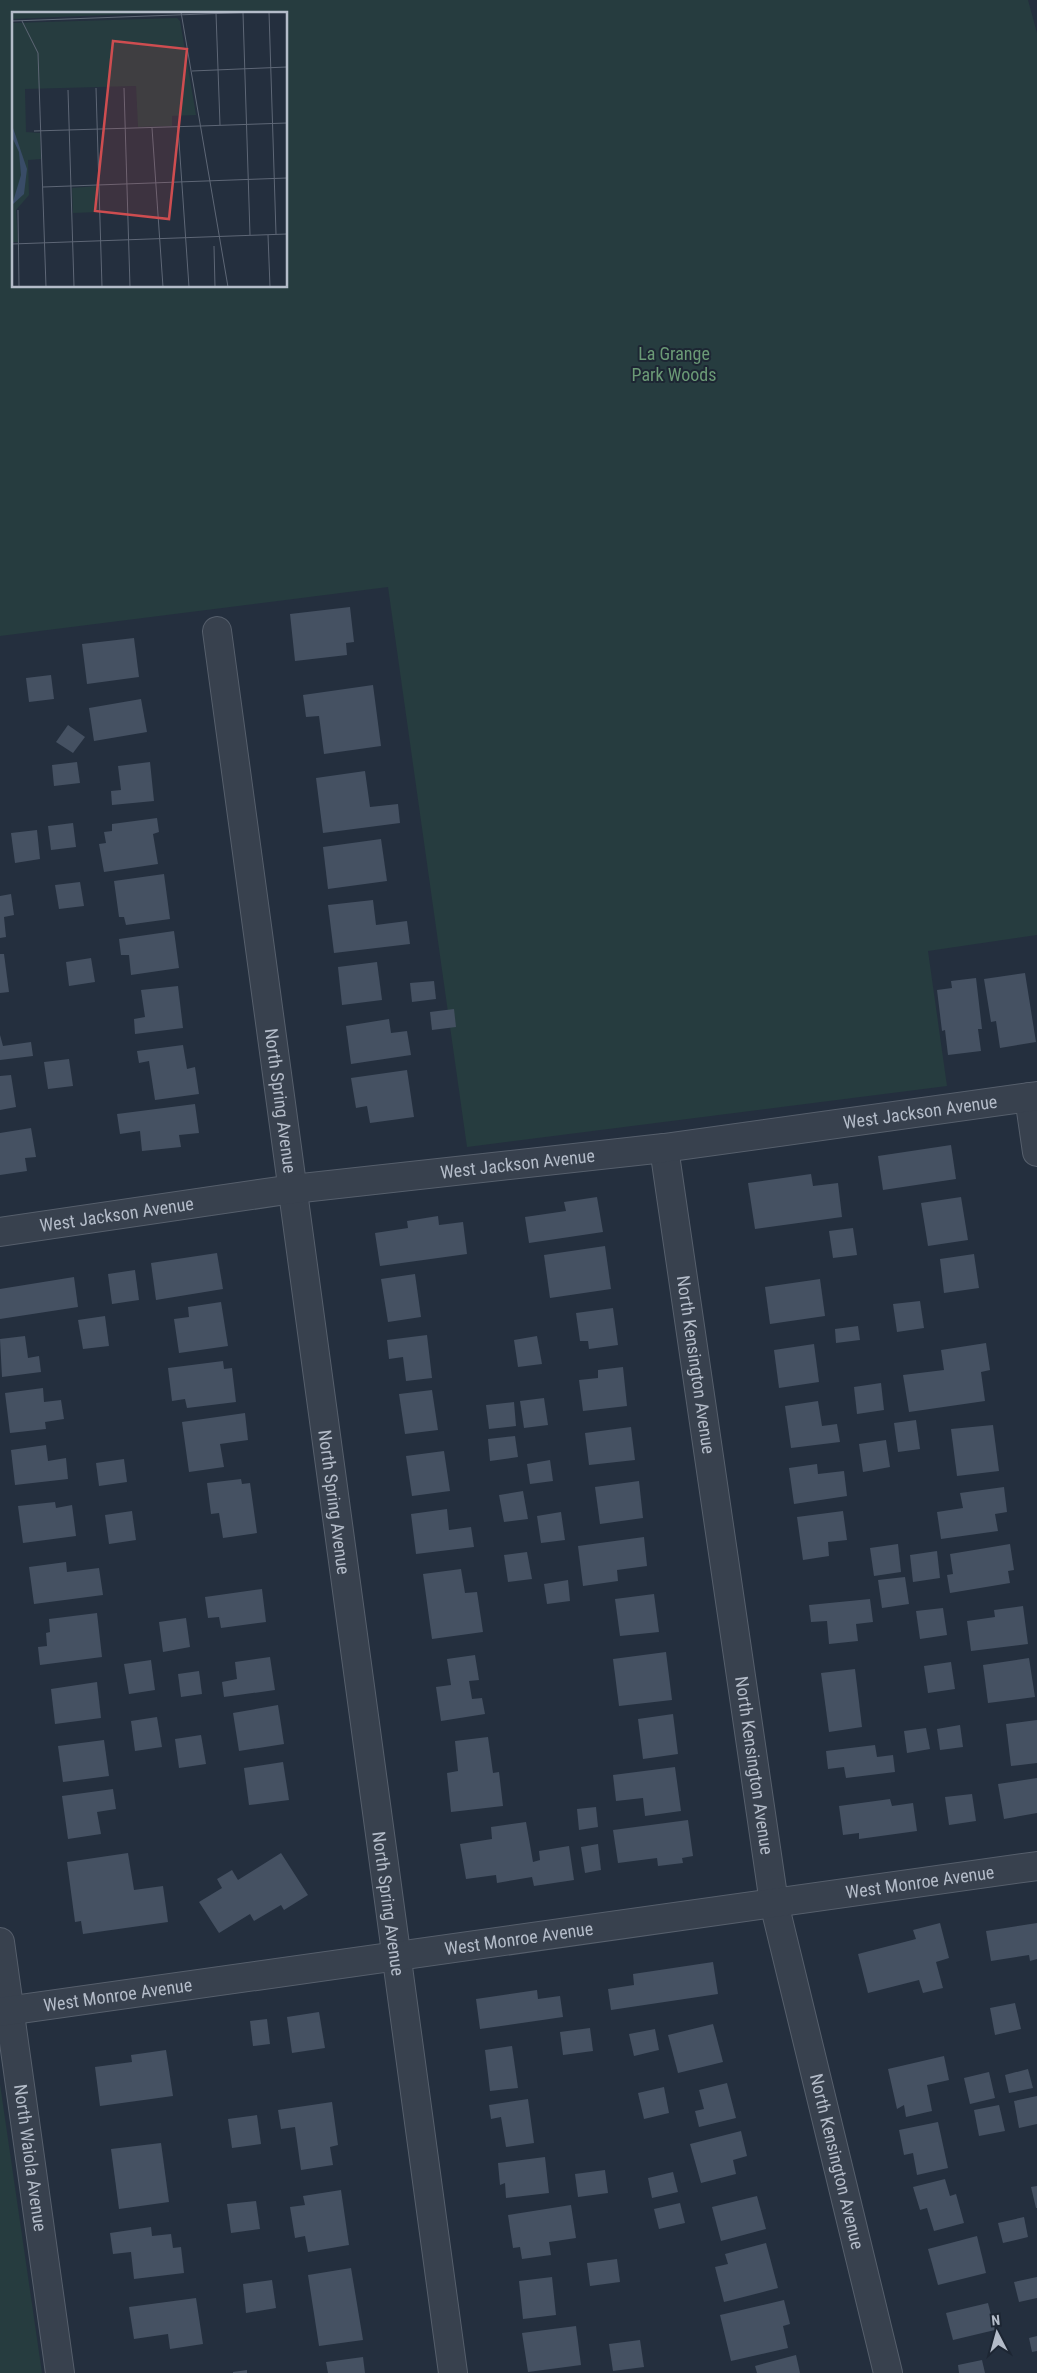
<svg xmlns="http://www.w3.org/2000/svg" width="1037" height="2373" viewBox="0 0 1037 2373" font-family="'Roboto Condensed',sans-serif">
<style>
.green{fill:#263c3f;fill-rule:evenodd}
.building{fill:#455162}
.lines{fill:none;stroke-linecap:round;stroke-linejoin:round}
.minor-casing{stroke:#565f6c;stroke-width:30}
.minor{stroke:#38414e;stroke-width:28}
.labels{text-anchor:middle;stroke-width:4;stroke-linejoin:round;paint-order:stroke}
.park-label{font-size:18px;fill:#6b9a76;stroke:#1d2633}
.street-label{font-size:18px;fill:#b4bcc9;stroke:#1d2633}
.inset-road{fill:none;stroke:#5e6776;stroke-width:1}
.view{fill:#ce4d50;fill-opacity:0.15;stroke:#ce4d50;stroke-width:2.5}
.inset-edge{fill:none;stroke:#b4bcc9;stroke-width:2.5}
</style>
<rect width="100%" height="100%" fill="#242f3e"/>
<!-- green -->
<g class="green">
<path d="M0,0H1028L1037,33V935L928,951L947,1086L467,1147L388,587L0,636ZM14,14H286V286H14Z"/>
<polygon points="0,2084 42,2373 0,2373"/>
</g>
<!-- building -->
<g class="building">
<polygon points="350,607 354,642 346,643 347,655 295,661 290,614"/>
<polygon points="134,638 139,677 87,684 82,644"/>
<polygon points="51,675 54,699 29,702 26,678"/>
<polygon points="373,685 381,746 324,754 319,716 306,717 303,695"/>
<polygon points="141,699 147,732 94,741 89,708"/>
<polygon points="68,725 85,737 73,753 56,742"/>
<polygon points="77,762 80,783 54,786 52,765"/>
<polygon points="150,762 154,801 112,805 111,791 121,790 118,766"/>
<polygon points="365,771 370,807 398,804 400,823 323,833 316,778"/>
<polygon points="157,818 159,832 153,834 158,864 104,872 99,844 106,843 104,832 112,831 112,824"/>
<polygon points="73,823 76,847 51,850 48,826"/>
<polygon points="37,830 40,859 15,863 11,833"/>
<polygon points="381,839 387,881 328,889 323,847"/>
<polygon points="164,874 170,919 126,925 124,917 119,917 114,881"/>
<polygon points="80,882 84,906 59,909 55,885"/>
<polygon points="11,894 14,915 4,917 6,937 0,938 0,896"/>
<polygon points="373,900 376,925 407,921 410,944 334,953 328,905"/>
<polygon points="174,931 179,968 131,975 129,955 121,955 119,939"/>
<polygon points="0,954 4,954 9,992 0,993"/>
<polygon points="91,958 95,982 69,986 66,962"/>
<polygon points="377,962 382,1000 342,1005 338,967"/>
<polygon points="1025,973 1036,1042 1000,1048 996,1021 991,1022 984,979"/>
<polygon points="976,978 982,1029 978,1029 981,1051 948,1055 945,1030 942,1031 937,990 952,988 951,981"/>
<polygon points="434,981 436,999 412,1002 410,983"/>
<polygon points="178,986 183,1028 135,1034 134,1019 145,1017 141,990"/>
<polygon points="454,1009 456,1027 432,1030 430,1012"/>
<polygon points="389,1019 391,1033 407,1031 411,1055 351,1064 346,1026"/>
<polygon points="0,1035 3,1046 31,1042 33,1056 0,1060"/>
<polygon points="183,1045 187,1069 195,1067 199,1094 155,1100 149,1061 139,1063 137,1051"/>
<polygon points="69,1059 73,1086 48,1089 44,1062"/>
<polygon points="407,1070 414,1117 370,1123 367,1106 356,1108 351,1078"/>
<polygon points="11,1075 16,1107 0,1110 0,1076"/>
<polygon points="195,1104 199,1133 179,1135 181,1147 142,1151 140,1131 120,1134 117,1114"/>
<polygon points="31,1128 36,1157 25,1158 27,1171 0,1175 0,1133"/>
<polygon points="951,1145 956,1179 883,1190 878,1156"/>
<polygon points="811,1174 813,1186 838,1183 842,1217 755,1229 748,1183"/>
<polygon points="597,1197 603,1232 529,1243 525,1217 566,1211 564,1202"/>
<polygon points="961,1197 968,1240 928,1246 921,1203"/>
<polygon points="438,1216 439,1225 463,1222 467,1254 380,1266 375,1233 408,1228 407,1221"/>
<polygon points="853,1228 857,1255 833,1258 829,1231"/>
<polygon points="605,1246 611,1289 550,1298 544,1255"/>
<polygon points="217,1253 223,1289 156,1300 151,1263"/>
<polygon points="974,1254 979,1288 944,1293 940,1259"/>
<polygon points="135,1270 139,1300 112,1304 108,1274"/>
<polygon points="415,1274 421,1317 388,1322 381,1279"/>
<polygon points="74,1277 78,1307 0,1319 0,1289"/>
<polygon points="820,1279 825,1316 770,1324 765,1287"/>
<polygon points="920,1301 924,1328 897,1332 893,1304"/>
<polygon points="221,1302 228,1346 179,1353 174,1319 189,1317 188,1307"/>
<polygon points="613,1308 618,1345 589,1349 588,1341 580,1341 576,1313"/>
<polygon points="105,1316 109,1346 83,1349 78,1320"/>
<polygon points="858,1326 860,1340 836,1343 835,1329"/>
<polygon points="427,1335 432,1378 406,1381 403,1357 389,1359 387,1340"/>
<polygon points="25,1336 28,1358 39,1356 41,1372 2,1377 0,1339"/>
<polygon points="537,1336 542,1364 518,1367 514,1340"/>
<polygon points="986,1343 990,1370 981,1372 985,1401 909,1412 903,1375 944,1370 941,1350"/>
<polygon points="814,1344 819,1382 779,1388 774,1350"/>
<polygon points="223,1361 224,1369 232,1368 236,1402 187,1408 185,1399 172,1401 168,1368"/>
<polygon points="623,1367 627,1406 583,1411 579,1380 598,1378 598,1370"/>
<polygon points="881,1383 884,1410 857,1414 854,1387"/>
<polygon points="43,1388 44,1402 61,1400 64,1419 45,1422 46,1429 10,1433 5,1393"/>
<polygon points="432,1390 438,1430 405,1434 399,1394"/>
<polygon points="544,1398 548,1425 524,1428 520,1401"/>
<polygon points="818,1401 822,1426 837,1424 840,1442 791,1448 785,1406"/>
<polygon points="514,1402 516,1426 489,1429 486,1405"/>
<polygon points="245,1413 248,1440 220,1444 224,1467 189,1472 182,1422"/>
<polygon points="916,1420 920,1449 898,1452 894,1423"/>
<polygon points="993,1425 999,1471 957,1476 951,1429"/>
<polygon points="631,1427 635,1460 589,1465 585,1433"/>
<polygon points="515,1436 518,1457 490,1461 488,1439"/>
<polygon points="886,1440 890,1467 863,1472 859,1444"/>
<polygon points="46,1445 48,1461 66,1458 68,1479 15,1485 11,1450"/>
<polygon points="444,1451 450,1491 412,1496 406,1456"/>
<polygon points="124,1459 127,1482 99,1486 96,1463"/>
<polygon points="550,1460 553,1481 530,1484 527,1464"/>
<polygon points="817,1464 818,1474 844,1471 847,1496 794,1504 789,1468"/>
<polygon points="241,1479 242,1484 250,1483 257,1533 223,1538 219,1513 211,1514 207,1483"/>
<polygon points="639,1481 643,1518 600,1524 595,1487"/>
<polygon points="1004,1487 1007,1512 995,1514 998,1531 941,1539 937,1512 963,1508 960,1493"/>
<polygon points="523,1491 528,1519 504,1522 499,1495"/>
<polygon points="55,1502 56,1508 72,1505 76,1536 23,1543 18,1506"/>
<polygon points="447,1509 449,1530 471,1527 474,1547 416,1554 411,1514"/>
<polygon points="132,1511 136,1540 109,1544 105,1515"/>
<polygon points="843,1511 847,1540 828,1542 829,1556 803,1560 797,1517"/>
<polygon points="561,1512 565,1540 541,1543 537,1516"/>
<polygon points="644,1537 647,1566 617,1570 618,1581 583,1586 578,1546"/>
<polygon points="898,1544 901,1572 874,1576 870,1548"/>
<polygon points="1010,1544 1014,1570 1008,1571 1010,1583 950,1593 947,1575 953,1574 950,1554"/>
<polygon points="937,1551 940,1578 913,1582 910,1555"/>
<polygon points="527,1552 532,1579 508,1582 504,1555"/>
<polygon points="66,1562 67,1572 99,1568 103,1595 34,1604 29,1567"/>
<polygon points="461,1569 465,1593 477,1592 483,1632 432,1639 423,1574"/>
<polygon points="905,1577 909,1604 882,1608 878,1580"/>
<polygon points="568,1580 570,1601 547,1604 544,1584"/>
<polygon points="262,1589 266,1622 221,1628 219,1617 208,1618 205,1597"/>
<polygon points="654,1594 659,1632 620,1636 615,1599"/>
<polygon points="870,1599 873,1622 856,1624 858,1641 829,1644 827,1621 811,1622 809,1605"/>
<polygon points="1023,1606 1028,1644 971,1651 967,1621 995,1617 994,1610"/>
<polygon points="943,1608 947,1635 920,1639 916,1611"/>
<polygon points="97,1613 102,1657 40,1665 38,1647 47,1646 46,1633 50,1632 49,1619"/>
<polygon points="186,1618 190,1647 163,1652 159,1622"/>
<polygon points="666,1652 672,1700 619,1706 613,1659"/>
<polygon points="475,1655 479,1680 469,1681 472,1699 482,1698 485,1714 441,1721 436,1687 451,1685 447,1659"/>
<polygon points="270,1657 275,1690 224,1697 222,1682 237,1679 235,1662"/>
<polygon points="1029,1658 1035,1697 988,1703 983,1665"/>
<polygon points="151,1660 155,1690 129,1694 124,1664"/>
<polygon points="951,1662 955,1689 928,1693 924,1666"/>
<polygon points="855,1669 862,1727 829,1732 821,1673"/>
<polygon points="199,1671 202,1694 181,1697 178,1674"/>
<polygon points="97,1682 101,1718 55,1724 51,1689"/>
<polygon points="278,1705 284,1744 239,1751 233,1713"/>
<polygon points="673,1714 678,1754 643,1759 638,1719"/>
<polygon points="157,1717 162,1747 135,1751 131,1721"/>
<polygon points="1037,1720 1037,1763 1011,1766 1006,1724"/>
<polygon points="960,1725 963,1747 940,1750 937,1729"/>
<polygon points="926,1728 930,1749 907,1753 904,1731"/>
<polygon points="201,1735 206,1764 179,1768 175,1739"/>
<polygon points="488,1737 493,1773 499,1772 503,1806 451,1812 447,1773 458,1771 455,1741"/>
<polygon points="104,1740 109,1776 63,1782 58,1746"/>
<polygon points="875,1745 877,1757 893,1755 895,1772 846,1778 844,1767 828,1769 826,1751"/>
<polygon points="283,1762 289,1800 249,1805 244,1768"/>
<polygon points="675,1767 681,1811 645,1816 643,1798 616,1801 613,1775"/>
<polygon points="1037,1778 1037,1813 1004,1819 998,1784"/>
<polygon points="113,1789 116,1809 97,1812 101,1834 68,1839 62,1796"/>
<polygon points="972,1794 976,1821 949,1825 945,1797"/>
<polygon points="890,1799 892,1806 913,1803 917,1831 859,1839 859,1833 843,1835 839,1806"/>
<polygon points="596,1807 598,1827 579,1830 577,1809"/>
<polygon points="688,1820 693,1856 682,1858 683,1863 658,1866 657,1858 618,1863 613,1830"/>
<polygon points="526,1822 533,1862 540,1860 539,1851 569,1846 574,1880 534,1886 532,1877 497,1883 496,1875 466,1879 460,1844 492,1839 491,1827"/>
<polygon points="598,1844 601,1870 585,1873 581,1847"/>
<polygon points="128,1853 134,1890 163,1886 168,1922 83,1934 81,1921 75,1922 67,1862"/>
<polygon points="281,1853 308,1895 284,1910 281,1905 254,1921 250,1914 219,1933 199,1902 222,1888 217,1879 232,1870 238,1880"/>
<polygon points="940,1923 949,1958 936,1962 943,1988 923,1993 919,1980 868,1993 858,1954 916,1939 913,1930"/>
<polygon points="1037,1923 1037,1959 1030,1961 1029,1955 991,1961 986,1931"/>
<polygon points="713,1962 718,1994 611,2010 608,1989 634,1985 633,1974"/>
<polygon points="537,1990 538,1999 560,1996 563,2017 480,2029 476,1999"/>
<polygon points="1015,2003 1021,2029 995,2035 990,2008"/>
<polygon points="319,2012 325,2048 292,2053 287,2017"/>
<polygon points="267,2019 270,2044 253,2046 250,2021"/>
<polygon points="713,2024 723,2062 678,2073 668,2035"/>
<polygon points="590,2028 593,2051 563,2055 560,2032"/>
<polygon points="655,2029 659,2050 634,2056 629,2034"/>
<polygon points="512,2046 518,2088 490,2091 485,2050"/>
<polygon points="166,2050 173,2096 100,2106 95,2067 132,2062 131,2055"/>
<polygon points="944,2056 949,2080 927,2085 932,2111 906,2117 904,2105 897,2109 888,2069"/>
<polygon points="1028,2069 1033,2088 1009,2093 1005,2075"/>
<polygon points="989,2072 995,2098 970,2104 964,2078"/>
<polygon points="727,2083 736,2118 699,2127 695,2111 704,2109 699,2090"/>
<polygon points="664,2087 669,2113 644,2119 638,2093"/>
<polygon points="1037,2096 1037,2124 1019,2128 1014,2101"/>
<polygon points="528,2099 534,2143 506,2147 501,2117 491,2119 489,2105"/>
<polygon points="332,2102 338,2145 330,2147 333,2165 301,2170 295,2127 281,2129 278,2110"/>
<polygon points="999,2105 1005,2131 979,2136 974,2110"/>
<polygon points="257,2115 261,2144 232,2148 228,2119"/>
<polygon points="938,2122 948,2168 917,2175 913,2153 904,2155 899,2130"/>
<polygon points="741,2131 747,2156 733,2160 736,2174 701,2183 690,2144"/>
<polygon points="161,2143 169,2202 119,2209 111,2149"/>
<polygon points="545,2157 549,2193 506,2198 505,2183 500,2185 498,2163"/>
<polygon points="605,2170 608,2193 578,2197 575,2174"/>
<polygon points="673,2172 678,2192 652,2198 648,2178"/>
<polygon points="945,2179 950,2196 956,2194 964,2223 934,2231 927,2208 920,2210 913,2187"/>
<polygon points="1037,2186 1037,2208 1036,2208 1031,2187"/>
<polygon points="341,2190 349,2245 308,2252 305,2236 295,2238 290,2207 305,2205 303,2196"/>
<polygon points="757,2196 766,2229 721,2241 712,2207"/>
<polygon points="256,2201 260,2229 231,2233 227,2204"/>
<polygon points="680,2203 685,2223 659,2229 654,2209"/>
<polygon points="571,2205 576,2238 549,2242 551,2255 522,2259 520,2247 513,2248 508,2215"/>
<polygon points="1024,2217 1028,2237 1003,2243 998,2223"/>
<polygon points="151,2227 152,2236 171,2234 173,2248 181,2247 184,2273 134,2279 131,2252 113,2254 110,2233"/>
<polygon points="977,2236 986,2273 938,2285 928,2249"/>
<polygon points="766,2243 778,2288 724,2302 715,2267 728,2264 725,2254"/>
<polygon points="617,2259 620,2282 590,2286 587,2263"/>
<polygon points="351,2268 363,2340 319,2346 308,2275"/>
<polygon points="552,2277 556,2315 523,2319 519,2281"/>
<polygon points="1037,2277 1037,2298 1019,2302 1014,2282"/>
<polygon points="272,2280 276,2308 246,2313 243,2284"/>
<polygon points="196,2298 203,2344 170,2349 168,2334 134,2339 129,2307"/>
<polygon points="784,2300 790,2324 783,2326 788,2348 731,2361 720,2315"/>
<polygon points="988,2303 995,2330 953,2340 946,2313"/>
<polygon points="576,2326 581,2365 528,2372 522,2333"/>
<polygon points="1037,2336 1037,2351 1032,2352 1029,2338"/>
<polygon points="640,2340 644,2367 613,2371 609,2344"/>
<polygon points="796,2355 800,2373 757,2373 755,2366"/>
<polygon points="363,2357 365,2373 328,2373 326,2362"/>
<polygon points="982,2360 985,2373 959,2373 958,2365"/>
<polygon points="247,2370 247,2373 233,2373 233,2372"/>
</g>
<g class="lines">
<!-- minor casing -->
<g class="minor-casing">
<g id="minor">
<path id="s1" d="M217,631C296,1212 371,1793 453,2373"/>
<polyline points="1029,1097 1037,1152"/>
<path id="s2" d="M664,1148L774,1903L888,2373"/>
<path id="s3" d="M0,1232L293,1189L664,1148L1037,1096"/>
<path id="s4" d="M0,1942L60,2373"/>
<path id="s5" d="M0,2012L1037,1866"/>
</g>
</g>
<!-- minor -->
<use href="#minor" class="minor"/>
</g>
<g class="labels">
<!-- park labels -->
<g class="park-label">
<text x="674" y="360">La Grange<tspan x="674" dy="21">Park Woods</tspan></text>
</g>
<!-- street labels -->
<g class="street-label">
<text dy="6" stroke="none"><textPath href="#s1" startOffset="474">North Spring Avenue</textPath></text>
<text dy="6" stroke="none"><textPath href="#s3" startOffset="928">West Jackson Avenue</textPath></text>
<text dy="6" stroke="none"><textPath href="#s3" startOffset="522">West Jackson Avenue</textPath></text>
<text dy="6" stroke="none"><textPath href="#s3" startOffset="118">West Jackson Avenue</textPath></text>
<text dy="6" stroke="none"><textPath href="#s2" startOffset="219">North Kensington Avenue</textPath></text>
<text dy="6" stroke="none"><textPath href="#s1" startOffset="879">North Spring Avenue</textPath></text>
<text dy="6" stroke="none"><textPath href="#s2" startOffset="624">North Kensington Avenue</textPath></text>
<text dy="6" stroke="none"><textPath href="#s5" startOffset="929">West Monroe Avenue</textPath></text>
<text dy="6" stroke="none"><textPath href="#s1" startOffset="1284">North Spring Avenue</textPath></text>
<text dy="6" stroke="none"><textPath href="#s5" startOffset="524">West Monroe Avenue</textPath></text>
<text dy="6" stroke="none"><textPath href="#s5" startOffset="119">West Monroe Avenue</textPath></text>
<text dy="6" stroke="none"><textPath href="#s4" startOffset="218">North Waiola Avenue</textPath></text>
<text dy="6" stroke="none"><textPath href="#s2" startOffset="1029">North Kensington Avenue</textPath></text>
</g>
</g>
<!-- overview -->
<g transform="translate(12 12)">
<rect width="275" height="275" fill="#242f3e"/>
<path d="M0,0H164L0,7ZM165,6L168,9L184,103L160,104V114L126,115L124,74L13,77L14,120L28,121L29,147L16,148L17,183L4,198L6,230H0V11ZM85,174L86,200L61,201L60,176Z" fill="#263c3f"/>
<path d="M0,113L15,157L12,182L0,193L9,163L7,140L0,125Z" fill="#394c67"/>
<path class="inset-road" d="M169,0L216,275M257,0L264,222M204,1L208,113M231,1L238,223M0,9L246,0M10,9L26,41L34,275M180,59L275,55M84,76L90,275M112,76L118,275M56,78L62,275M189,114L275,111M166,115L177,275M140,116L151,275M22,119L188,114M31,175L275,166M6,198L7,275M256,223L258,275M0,232L275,222M202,234L203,275"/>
<path class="view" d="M101,29L175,37L157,207L83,199Z"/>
<rect width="275" height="275" class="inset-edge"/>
</g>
<!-- north arrow -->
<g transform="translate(997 2333) rotate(354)" stroke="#1d2633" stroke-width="4" paint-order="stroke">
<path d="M0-4L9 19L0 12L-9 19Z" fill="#b4bcc9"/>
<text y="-8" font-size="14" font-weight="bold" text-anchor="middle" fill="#b4bcc9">N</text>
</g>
</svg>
